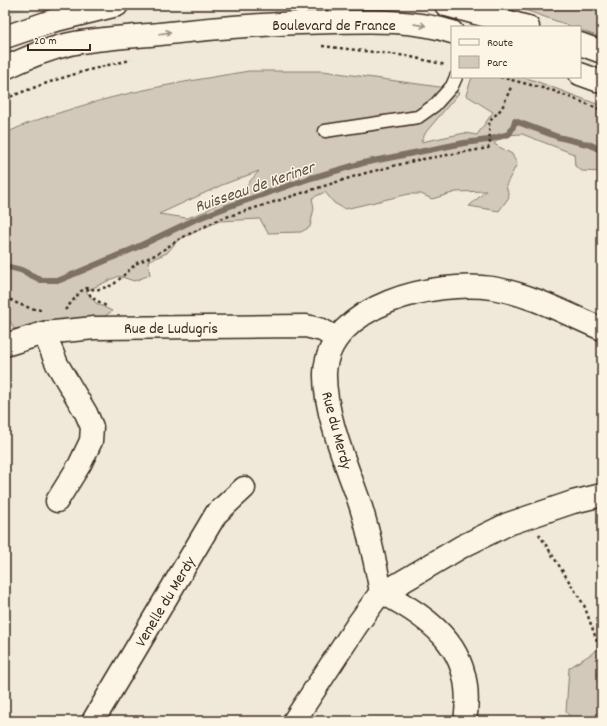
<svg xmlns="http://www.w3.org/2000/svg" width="607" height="726" viewBox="0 0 607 726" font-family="Dekko,sans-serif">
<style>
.built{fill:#e1d9c9}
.green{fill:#d2c9ba;stroke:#867a6c;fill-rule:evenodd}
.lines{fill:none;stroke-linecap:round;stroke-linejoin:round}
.stream{stroke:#7e7163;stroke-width:6}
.lane-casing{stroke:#3b2a1e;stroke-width:15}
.street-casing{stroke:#3b2a1e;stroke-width:25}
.primary-casing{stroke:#3b2a1e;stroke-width:25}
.path{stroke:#3b2a1e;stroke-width:2.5;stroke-dasharray:3 3;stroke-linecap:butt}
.lane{stroke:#fcf5e5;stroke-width:12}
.street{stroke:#fcf5e5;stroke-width:22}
.primary{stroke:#fcf5e5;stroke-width:22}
.oneway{stroke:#9c9082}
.labels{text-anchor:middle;stroke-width:3;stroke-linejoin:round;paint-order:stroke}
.street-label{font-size:16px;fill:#3b2a1e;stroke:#fcf5e5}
.water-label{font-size:17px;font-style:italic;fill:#625346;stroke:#fcf5e5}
</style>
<rect width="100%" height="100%" fill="#f0e9d9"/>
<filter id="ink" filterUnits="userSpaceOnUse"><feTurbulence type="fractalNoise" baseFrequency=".025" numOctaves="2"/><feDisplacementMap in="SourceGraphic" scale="8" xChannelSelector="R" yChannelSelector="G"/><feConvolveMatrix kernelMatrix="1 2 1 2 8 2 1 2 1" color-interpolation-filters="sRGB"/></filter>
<g filter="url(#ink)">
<!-- built -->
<polygon class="built" points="5,5 36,5 5,16"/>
<!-- green -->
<g class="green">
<polygon points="511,5 602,5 602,38 580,30 580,27 573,27"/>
<path d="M249,71H323L440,87L459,93L426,132L421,142L465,133L477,135L493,112L466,95L472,77H522L533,80L602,106V172L582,171L575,166L574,154L522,134L503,135L494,144L512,154L517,164L506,185L509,197L499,211L469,206L486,191L456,192L432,199L421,194H409L345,209L334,203L325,192L312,198L314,208L310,227L301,232L268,233L260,219L219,221L178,240L167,253L148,261L150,275L134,281L119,276L86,291L96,303L112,311L102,318L14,329L5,311V134C25,123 46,117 68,110C127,91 188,81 249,71ZM259,171L238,195L230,196L204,212L187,218L159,214L222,185Z"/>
<polygon points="602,647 602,721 574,721 566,712 569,668"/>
</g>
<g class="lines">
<!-- stream -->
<polyline class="stream" points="5,266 21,270 41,280 60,280 133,249 194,220 230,206 311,178 363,163 464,143 488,140 509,134 512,129 515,121 558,137 591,145 602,151"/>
<!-- lane casing -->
<g class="lane-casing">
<polyline id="lane" points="325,131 418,117 435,105 452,86 456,77"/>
</g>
<!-- street casing -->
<g class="street-casing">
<g id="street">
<polyline points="44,333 57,364 86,413 92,427 91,441 80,464 57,501"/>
<polyline points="5,345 44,333 94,328 306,326 322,330 336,338"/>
<path d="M381,592C375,561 369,531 359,501C346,464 324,412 325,373C328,304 437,280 492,288C530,294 567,314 602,329"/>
<path d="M381,592C436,621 476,652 465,721"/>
<polyline points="93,721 216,514 244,488"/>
<polyline points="294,721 357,625 381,592 395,586 461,547 508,524 573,502 602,495"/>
</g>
</g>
<!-- primary casing -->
<g class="primary-casing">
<g id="primary">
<polyline points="446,5 528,27"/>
<polyline points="5,37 52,21 117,5"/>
<polyline points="580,44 602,52"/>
<path d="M5,68C26,58 48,49 70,44C100,38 130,37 160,34C220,27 275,23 335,22C374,21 415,20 452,32"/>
<polyline points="580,74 602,82"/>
</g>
</g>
<!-- path -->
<g class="path">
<polyline points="322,46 407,56 446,65"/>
<polyline points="500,77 554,91 602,110"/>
<path d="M5,99C46,82 87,69 131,60"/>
<polyline points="87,288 91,297 106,306"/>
<path d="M5,296C16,304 29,309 43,310"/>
<polyline points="65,310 81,291 87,288 96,290 113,285 137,263 157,254 181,238 220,219 362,174 417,160 488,148 490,146 489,122 502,108 511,87"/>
<polyline points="539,534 584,605 602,655"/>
<polyline points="601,721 602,719"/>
</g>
<!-- lane -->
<use href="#lane" class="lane"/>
<!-- street -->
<use href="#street" class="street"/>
<!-- primary -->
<use href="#primary" class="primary"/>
</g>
<!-- one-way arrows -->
<defs><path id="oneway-shaft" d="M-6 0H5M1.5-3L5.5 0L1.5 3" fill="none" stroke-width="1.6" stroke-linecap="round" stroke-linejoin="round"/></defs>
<g class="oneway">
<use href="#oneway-shaft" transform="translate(420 25) rotate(8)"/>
<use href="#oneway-shaft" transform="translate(165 33) rotate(-8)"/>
</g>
</g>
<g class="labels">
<!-- street labels -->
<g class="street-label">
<text x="334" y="30">Boulevard de France</text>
<text x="171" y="333">Rue de Ludugris</text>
<text transform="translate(338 430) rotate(75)" y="6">Rue du Merdy</text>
<text transform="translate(164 601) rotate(-59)" y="6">Venelle du Merdy</text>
</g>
<!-- water labels -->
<g class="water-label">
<text transform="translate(254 186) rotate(-19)" y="6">Ruisseau de Keriner</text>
</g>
</g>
<!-- margin -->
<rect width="607" height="726" fill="none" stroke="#fcf5e5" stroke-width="20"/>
<rect x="10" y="10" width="587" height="706" fill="none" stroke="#3b2a1e" stroke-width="1.5" filter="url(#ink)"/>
<!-- legend -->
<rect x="451" y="26" width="130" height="52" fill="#fcf5e5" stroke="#afa495"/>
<rect x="459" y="39" width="20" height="6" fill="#fcf5e5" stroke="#afa495"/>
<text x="487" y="46" font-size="12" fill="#3b2a1e">Route</text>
<rect x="459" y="56" width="20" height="12" fill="#d2c9ba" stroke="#afa495"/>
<text x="487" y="66" font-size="12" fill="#3b2a1e">Parc</text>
<!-- scale -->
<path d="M28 44v6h62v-6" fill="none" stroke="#3b2a1e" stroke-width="2"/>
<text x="34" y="44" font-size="12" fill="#3b2a1e" stroke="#fcf5e5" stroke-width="3" paint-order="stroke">20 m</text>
</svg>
